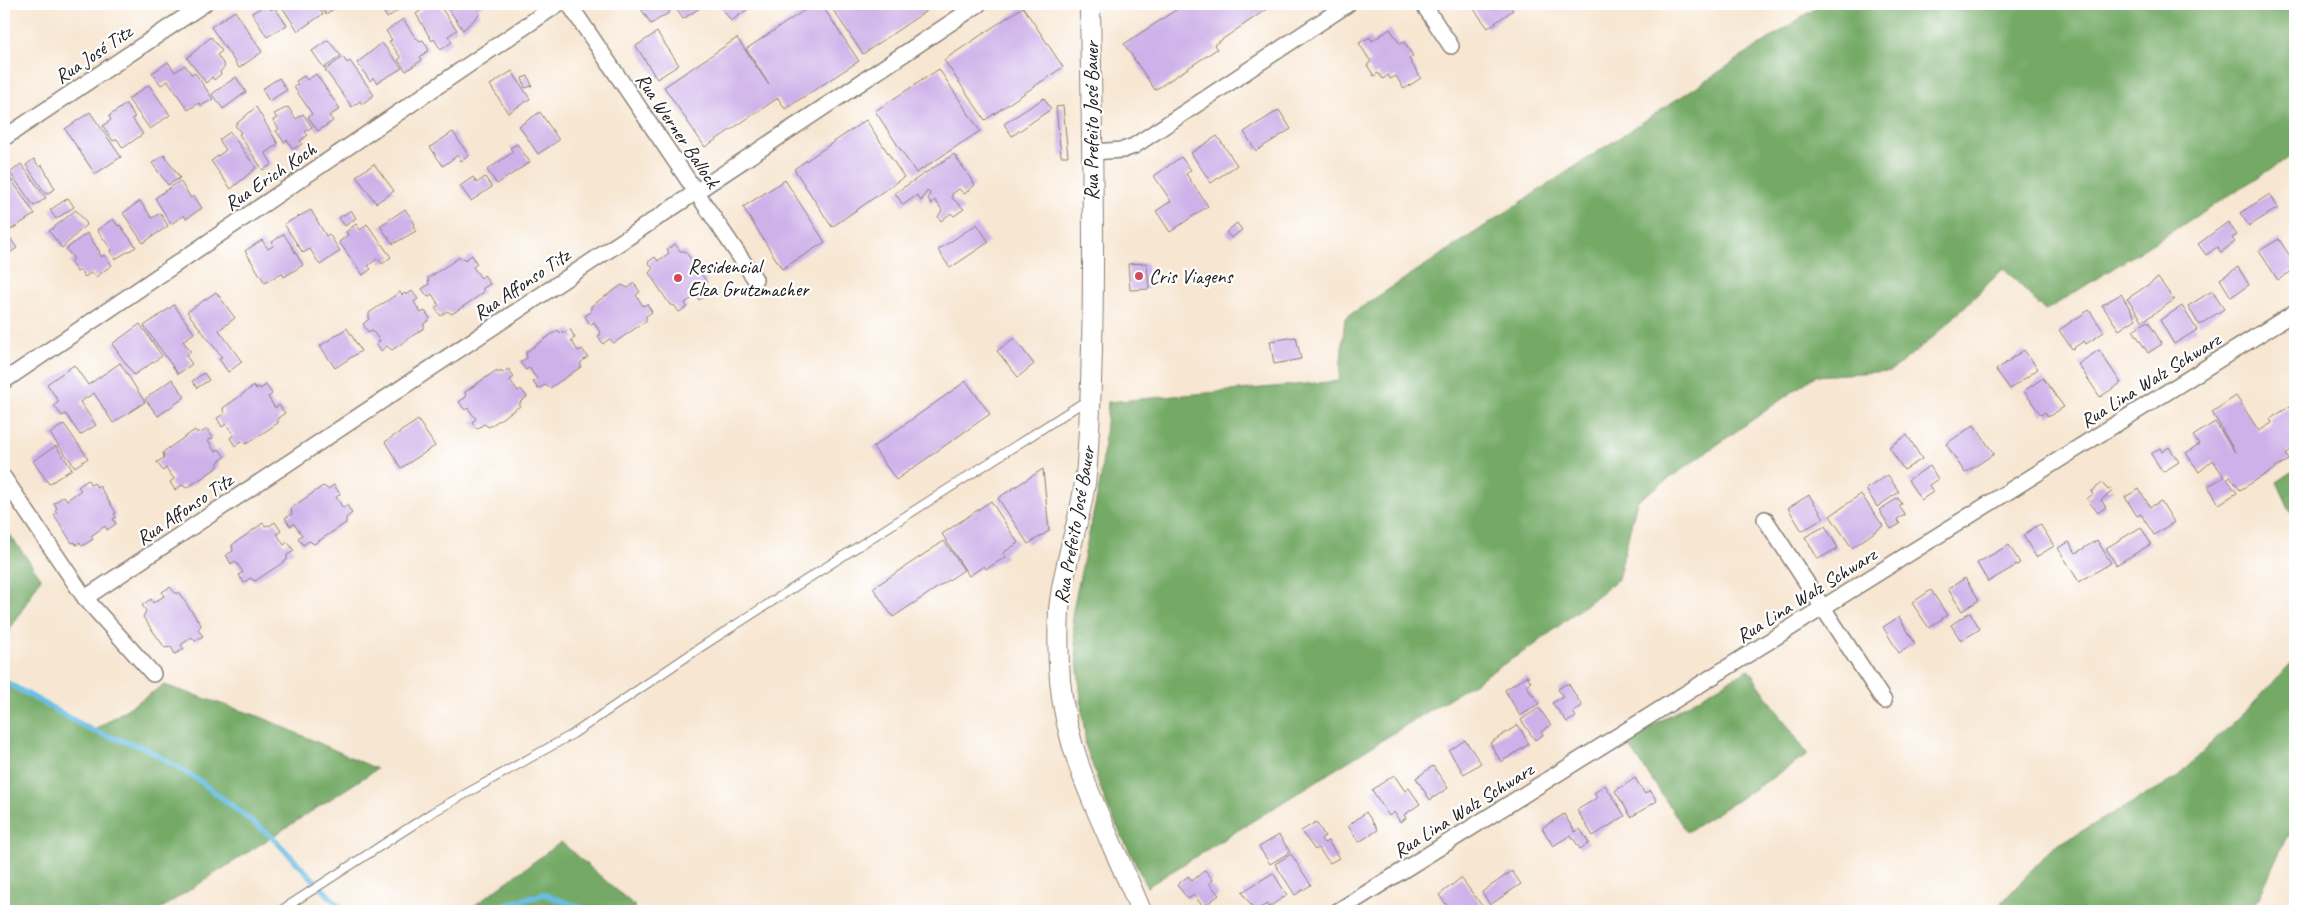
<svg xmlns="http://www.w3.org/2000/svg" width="2299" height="915" viewBox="0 0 2299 915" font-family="Caveat,sans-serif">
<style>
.forest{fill:#75aa66;stroke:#486341}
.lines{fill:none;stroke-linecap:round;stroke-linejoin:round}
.stream{stroke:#67bde4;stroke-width:5.5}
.building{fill:#ceb1e9}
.service-casing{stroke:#8a8176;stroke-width:10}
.minor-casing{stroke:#8a8176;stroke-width:18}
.tertiary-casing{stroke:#8a8176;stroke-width:22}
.service{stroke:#fff;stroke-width:8}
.minor{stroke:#fff;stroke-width:15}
.tertiary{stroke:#fff;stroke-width:20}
.poi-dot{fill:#d1495b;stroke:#fff;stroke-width:2}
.labels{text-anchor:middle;stroke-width:4.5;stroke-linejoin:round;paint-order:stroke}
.street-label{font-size:20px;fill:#1c1c1c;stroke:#fff}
.poi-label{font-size:20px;fill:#1c1c1c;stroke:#fff;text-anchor:start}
</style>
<rect width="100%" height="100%" fill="#fff"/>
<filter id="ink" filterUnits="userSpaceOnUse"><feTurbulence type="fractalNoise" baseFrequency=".02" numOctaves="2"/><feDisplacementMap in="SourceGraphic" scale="10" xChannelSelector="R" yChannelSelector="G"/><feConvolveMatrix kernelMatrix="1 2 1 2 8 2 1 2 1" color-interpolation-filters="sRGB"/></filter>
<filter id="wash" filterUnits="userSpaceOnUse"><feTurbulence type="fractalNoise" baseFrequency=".0096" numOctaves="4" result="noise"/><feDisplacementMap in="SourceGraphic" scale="20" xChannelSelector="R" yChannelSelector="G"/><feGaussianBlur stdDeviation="1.12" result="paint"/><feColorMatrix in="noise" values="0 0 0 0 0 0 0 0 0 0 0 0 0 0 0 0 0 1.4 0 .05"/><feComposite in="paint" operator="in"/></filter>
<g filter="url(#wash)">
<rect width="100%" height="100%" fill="#f7e6d1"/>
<!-- forest -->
<g class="forest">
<polygon points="1822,4 2295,4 2295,154 2045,311 2004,268 1937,334 1891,371 1815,376 1637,501 1618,579 1536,644 1147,887 1107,806 1086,747 1072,614 1101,477 1108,402 1339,381 1345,318"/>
<polygon points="2295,470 2295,521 2277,482"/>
<polygon points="8,532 41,578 4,640 4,535"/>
<polygon points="2295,659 2295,831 2286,838 2257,902 2248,911 1994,911 2052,848 2176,778 2254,703"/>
<polygon points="1748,669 1808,755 1687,832 1626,741"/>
<polygon points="4,681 93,731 164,685 261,717 377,769 157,911 4,911"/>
<polygon points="561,842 636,907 631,911 467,911"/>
</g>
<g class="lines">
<!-- stream -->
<g class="stream">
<polyline points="4,681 93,731 145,748 200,781 272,837 344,911"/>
<polyline points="494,911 497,907 544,894 589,911"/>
</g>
</g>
<g id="blocks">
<!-- building -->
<g class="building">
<polygon points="267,4 271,10 275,8 287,25 267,37 252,13"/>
<polygon points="280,4 316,4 323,14 298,31"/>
<polygon points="319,4 342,4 326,14"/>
<polygon points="381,4 404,4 405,5 387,18 379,5"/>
<polygon points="430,4 438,4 457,30 448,36 452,42 441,50 434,39 432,41 416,14"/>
<polygon points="445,4 485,4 477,9 480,14 463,30"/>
<polygon points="638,4 664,4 670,12 651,24"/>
<polygon points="673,4 706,4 683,19"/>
<polygon points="719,4 755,4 731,21"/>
<polygon points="814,4 821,4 859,61 785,109 778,98 705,147 664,87 737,38 769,85 746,49"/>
<polygon points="829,4 934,4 935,5 863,54"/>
<polygon points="1185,4 1274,4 1214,45 1217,49 1155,90 1124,44"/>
<polygon points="1470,4 1513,4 1510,6 1513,10 1488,28"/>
<polygon points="1023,7 1063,67 985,120 944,60"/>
<polygon points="235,11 262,52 239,68 211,27"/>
<polygon points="403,19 415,37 420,41 423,40 429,50 420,57 422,60 406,71 398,60 401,58 389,41 392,40 386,31"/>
<polygon points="1390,29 1400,44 1404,42 1413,56 1409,59 1421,78 1404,89 1396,76 1390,79 1388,75 1383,79 1378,73 1374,76 1367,65 1371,62 1359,43 1370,37 1372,41"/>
<polygon points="657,32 679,65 657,79 636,46"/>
<polygon points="211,37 222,51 217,55 225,66 220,72 221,74 214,80 212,77 206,83 187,58"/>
<polygon points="328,40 341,56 324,68 312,51"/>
<polygon points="382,43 402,68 377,83 373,78 370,81 357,63"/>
<polygon points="343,57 347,63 350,61 374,95 362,104 360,101 352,107 325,70"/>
<polygon points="168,62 175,72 185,65 192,75 195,73 213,99 201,106 199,103 188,110 168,81 161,85 152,73"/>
<polygon points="939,69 980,131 916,173 875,111"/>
<polygon points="512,71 530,99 508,113 490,85"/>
<polygon points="316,74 340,109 329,116 333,121 318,131 308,117 312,114 294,87 298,84 296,81 304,76 307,80"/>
<polygon points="528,76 532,86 525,88 522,78"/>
<polygon points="236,77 246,92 223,109 212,94"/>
<polygon points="279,78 287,90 269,101 262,89"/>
<polygon points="149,85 170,115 150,129 128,99"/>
<polygon points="1044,98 1051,109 1012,136 1004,124"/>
<polygon points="126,104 135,117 132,118 143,134 123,148 117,139 113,141 103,126 111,120 109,116"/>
<polygon points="1063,106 1068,156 1061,156 1056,107"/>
<polygon points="256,107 278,144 265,153 272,164 263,170 239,134 241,133 235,125"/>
<polygon points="288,107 296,119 303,114 312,127 305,132 308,135 300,141 302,144 293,149 287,140 284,142 276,131 279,129 273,120 277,118 274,114"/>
<polygon points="1279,110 1291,129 1256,151 1244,132"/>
<polygon points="90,112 121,157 95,174 65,129"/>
<polygon points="540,112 559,140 538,154 519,126"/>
<polygon points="866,120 904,177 832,227 794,169"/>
<polygon points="230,132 256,168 231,189 211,161 226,150 219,140"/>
<polygon points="453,132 469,156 461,161 458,155 443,166 430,147"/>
<polygon points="1217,136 1237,165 1211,183 1191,153"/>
<polygon points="517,144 530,162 497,184 487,170 513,152 510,148"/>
<polygon points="954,154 975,185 964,194 959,189 952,194 952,198 964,209 954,216 951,213 941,221 938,217 942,210 935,200 931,204 928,199 930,193 927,191 921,201 917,195 903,205 895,193"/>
<polygon points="164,155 180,178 168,185 152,163"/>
<polygon points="1181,157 1191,170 1186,174 1208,206 1170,232 1156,211 1171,201 1154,176"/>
<polygon points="34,159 39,167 42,165 55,189 46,194 26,165"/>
<polygon points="21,164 46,198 34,206 10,173"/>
<polygon points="374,164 394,191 376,203 356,176"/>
<polygon points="6,172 35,214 9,231 4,223 4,173"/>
<polygon points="473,177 477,183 485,177 492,187 471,201 460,186"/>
<polygon points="785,180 825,242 782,269 743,207"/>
<polygon points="180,181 191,198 194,196 202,208 186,219 184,215 171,224 155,198"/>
<polygon points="2270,194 2278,208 2249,226 2240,213"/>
<polygon points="68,198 74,207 56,219 50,210"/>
<polygon points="140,201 152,218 160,213 168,226 143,243 123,213"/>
<polygon points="405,209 415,224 413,226 416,231 393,244 380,226"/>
<polygon points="76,210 87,224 62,248 49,231"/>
<polygon points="311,210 326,236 329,234 340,251 320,265 310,249 303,253 284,224"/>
<polygon points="351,210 356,218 345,226 339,218"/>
<polygon points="113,219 118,226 120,225 136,247 115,259 110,251 112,250 97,230"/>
<polygon points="2228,222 2237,235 2232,238 2235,242 2221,252 2217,247 2206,255 2198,244"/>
<polygon points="1237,223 1242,230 1231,238 1226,232"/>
<polygon points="356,224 360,230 367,224 391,257 382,264 378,258 368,266 371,269 363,275 339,242 348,235 346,232"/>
<polygon points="977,224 989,242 950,268 938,250"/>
<polygon points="87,233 100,252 99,253 102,257 104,255 112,265 96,277 92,272 85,277 80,270 77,272 70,262 74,259 66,249"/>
<polygon points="284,234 303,265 284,277 282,273 265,283 245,251 262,240 268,249 273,246 272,242"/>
<polygon points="9,236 17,248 4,257 4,240"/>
<polygon points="2279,239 2295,264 2295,269 2278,280 2259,251"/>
<polygon points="675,244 680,251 685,251 707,282 704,284 706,287 704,288 708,295 699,300 696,296 685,303 687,307 679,312 675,306 670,305 649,273 653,268 648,262 655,257 658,261 669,253 667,249"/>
<polygon points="472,255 477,264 473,267 481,278 484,275 490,284 483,288 483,293 452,314 447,311 441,316 435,308 439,305 432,294 428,297 422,289 429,284 428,278 460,257 462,260 464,258 465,260"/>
<polygon points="1147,263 1149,289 1130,290 1128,264"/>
<polygon points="2238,267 2249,285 2231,297 2220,279"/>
<polygon points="2158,278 2174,300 2143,321 2127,299"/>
<polygon points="634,283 640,292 636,295 643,306 647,304 652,312 646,316 646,321 614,343 609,339 603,344 598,336 601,334 594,322 590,325 585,316 591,312 591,306 622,285 628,288"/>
<polygon points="412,291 418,299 414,302 421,313 425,311 430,319 424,324 424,328 392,350 387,346 381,351 376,343 380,341 372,330 368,332 363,324 369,319 369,313 400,292 402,295 405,293 406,295"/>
<polygon points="2212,291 2224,309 2199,325 2188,306"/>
<polygon points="216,292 235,318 219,330 242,362 228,372 219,359 222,357 187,312"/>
<polygon points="2121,294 2136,319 2119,330 2102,305"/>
<polygon points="174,305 194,333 183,341 191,352 186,356 192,364 178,374 144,326"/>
<polygon points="2182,306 2197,330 2174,344 2160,320"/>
<polygon points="2089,310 2104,332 2086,344 2084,341 2072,349 2059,330"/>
<polygon points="2148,321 2162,344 2148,353 2133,330"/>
<polygon points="140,324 162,356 134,375 112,344"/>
<polygon points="347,328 361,351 335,368 320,346"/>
<polygon points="570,329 575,338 571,340 578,351 582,349 588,357 581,362 581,367 550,388 545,385 538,389 533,382 537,379 529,368 526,370 520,362 527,358 526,352 558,330 560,333 562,331 563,333"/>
<polygon points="1296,337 1301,359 1274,364 1270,341"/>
<polygon points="1014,338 1034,364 1018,377 997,351"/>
<polygon points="2024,350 2038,369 2010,389 1996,370"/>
<polygon points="2099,350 2121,383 2100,397 2078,364"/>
<polygon points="120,363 145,402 113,423 94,393 80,402 96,425 80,435 66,414 62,416 54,405 59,402 47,384 74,365 88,385"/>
<polygon points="509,369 514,377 510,380 518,391 521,389 527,397 520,402 520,406 489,427 484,424 477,429 472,422 476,419 468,408 465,410 459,402 466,397 465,392 497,370 498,373 501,371 502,373"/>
<polygon points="204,373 209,380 197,388 192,381"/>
<polygon points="2043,378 2064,407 2048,417 2045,412 2041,415 2024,391"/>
<polygon points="172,379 185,397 158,416 145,399"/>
<polygon points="966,381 990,414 896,480 873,447"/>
<polygon points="266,385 272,394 268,397 275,408 279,405 285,413 278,418 278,423 246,444 241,441 235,446 230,438 234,435 226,424 222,427 217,418 224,414 223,408 254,386 256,389 259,387 260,389"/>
<polygon points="2236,396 2259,431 2272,423 2270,419 2295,403 2295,452 2293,453 2291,450 2286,454 2289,460 2240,490 2230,476 2227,479 2237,493 2219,504 2208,486 2224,477 2213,460 2199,472 2186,453 2199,444 2193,436 2215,422 2235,452 2212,412"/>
<polygon points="418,420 435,446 401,468 385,442"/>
<polygon points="64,424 88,458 75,467 50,434"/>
<polygon points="1974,425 1994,454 1965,473 1946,444"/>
<polygon points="207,429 213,438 208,440 215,452 219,449 225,457 218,462 218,467 187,488 182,485 175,490 170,482 174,479 166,468 163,471 157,462 164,458 163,452 195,430 197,433 199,431 201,433"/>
<polygon points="1907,435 1922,459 1904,470 1889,447"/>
<polygon points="56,446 72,469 49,484 33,461"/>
<polygon points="2169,447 2179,462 2163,472 2151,454 2160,448 2162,452"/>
<polygon points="1930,466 1938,479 1929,485 1933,492 1921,500 1908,480"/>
<polygon points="1043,469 1049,531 1028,544 998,498"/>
<polygon points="1888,475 1899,492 1877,507 1866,489"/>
<polygon points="88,480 91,485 94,483 97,487 99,485 116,513 114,514 116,517 113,519 116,524 107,530 105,526 91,536 93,539 82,546 80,542 76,545 75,542 72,543 54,515 57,513 55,510 57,508 54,503 64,496 67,500 81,490 78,487"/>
<polygon points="2102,483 2108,490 2111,488 2113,491 2101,500 2106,507 2098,513 2087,499 2093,494 2091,492"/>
<polygon points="334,485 340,494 336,497 343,508 347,505 352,513 346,518 346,523 314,544 309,541 303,545 298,538 302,535 294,524 290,526 285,518 292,514 291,508 323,486 328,489"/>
<polygon points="2139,489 2150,507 2161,501 2174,522 2154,535 2141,514 2137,516 2125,497"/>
<polygon points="1861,494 1883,526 1852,548 1830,516"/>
<polygon points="1809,495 1824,518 1802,531 1788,508"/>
<polygon points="1898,498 1902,504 1899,506 1905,515 1897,519 1900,524 1891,529 1879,510"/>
<polygon points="991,501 1018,543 1003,553 1006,557 986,569 984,566 969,576 942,534"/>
<polygon points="275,522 281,531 277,534 284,545 288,542 294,551 287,555 287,560 255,581 250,578 244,583 239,575 243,572 235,561 231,564 226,555 233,551 232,545 263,523 265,526 268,525 269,526"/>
<polygon points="2040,524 2054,546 2036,557 2023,535"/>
<polygon points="1825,526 1838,548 1818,559 1805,537"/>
<polygon points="2141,527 2151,544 2116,565 2106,548"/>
<polygon points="2097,540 2111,563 2079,582 2058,548 2069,542 2076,553"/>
<polygon points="944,541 964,570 893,617 873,588"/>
<polygon points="2009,545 2020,563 1988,582 1977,563"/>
<polygon points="1965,578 1979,600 1962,611 1948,589"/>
<polygon points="170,587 175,593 179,593 201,625 198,630 203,636 195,641 192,637 181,645 184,649 175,654 171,647 165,648 143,617 146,611 142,605 151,599 153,603 164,596 162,592"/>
<polygon points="1931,590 1947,615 1929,628 1912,603"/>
<polygon points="1970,612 1980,629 1961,641 1951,625"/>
<polygon points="1899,617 1915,643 1899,653 1883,627"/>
<polygon points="1527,676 1531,682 1526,685 1539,704 1520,716 1505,690"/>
<polygon points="1568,683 1582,706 1573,712 1576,717 1567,722 1552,703 1563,697 1558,689"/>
<polygon points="1539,708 1551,725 1541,732 1543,735 1535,740 1521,720"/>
<polygon points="1518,725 1529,744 1501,762 1490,743"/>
<polygon points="1465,740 1481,763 1464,774 1449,751"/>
<polygon points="1433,766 1448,788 1430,800 1416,778"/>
<polygon points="1394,775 1405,791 1409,788 1420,804 1404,815 1406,818 1400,822 1394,812 1389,816 1372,790"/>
<polygon points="1635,778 1645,794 1650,790 1657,801 1631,817 1615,791"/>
<polygon points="1605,785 1625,816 1593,836 1577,810 1597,798 1594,793"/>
<polygon points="1366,812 1378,830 1359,842 1348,826"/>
<polygon points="1564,814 1575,832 1580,829 1589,843 1580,849 1571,835 1553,846 1542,828"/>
<polygon points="1316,822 1325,836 1321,839 1324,843 1328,841 1339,858 1330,863 1318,848 1315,850 1301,831"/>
<polygon points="1279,835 1290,852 1270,864 1259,847"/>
<polygon points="1291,854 1311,885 1295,895 1275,864"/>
<polygon points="1205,870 1213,880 1209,883 1219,895 1203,907 1194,895 1188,899 1177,885 1188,876 1192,881"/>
<polygon points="1512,871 1521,884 1490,905 1482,892"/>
<polygon points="1273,873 1287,895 1269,907 1267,904 1255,911 1242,892"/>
<polygon points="1461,878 1486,911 1451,911 1439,895"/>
</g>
</g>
</g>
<g filter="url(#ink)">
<use href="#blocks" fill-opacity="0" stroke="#8a8176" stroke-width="1"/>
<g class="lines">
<!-- service casing -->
<g class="service-casing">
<polyline id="service" points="280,911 433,812 573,734 701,647 1087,400"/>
</g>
<!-- minor casing -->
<g class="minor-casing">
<g id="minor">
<polyline points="569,4 755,279"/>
<polyline points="1423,4 1451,46"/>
<polyline points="4,138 204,4"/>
<polyline points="1092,152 1123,150 1134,146 1348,4"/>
<polyline points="4,381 558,4"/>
<polyline points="4,478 85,598 153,674"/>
<polyline points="1765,519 1884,701"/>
<polyline points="85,598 979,4"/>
<polyline points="1338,911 2295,312"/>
</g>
</g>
<!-- tertiary casing -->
<g class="tertiary-casing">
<path id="tertiary" d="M1090,4C1092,157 1097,311 1087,464C1084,512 1063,562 1059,610C1058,632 1058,657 1060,680C1067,764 1110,834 1141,911"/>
</g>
<!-- service -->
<use href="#service" class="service"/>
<!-- minor -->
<use href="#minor" class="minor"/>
<!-- tertiary -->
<use href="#tertiary" class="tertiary"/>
</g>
</g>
<!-- markers -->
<g class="poi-dot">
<circle cx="1139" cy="276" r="5"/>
<circle cx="678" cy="278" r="5"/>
</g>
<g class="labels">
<!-- street labels -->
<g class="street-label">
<text transform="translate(93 54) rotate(-34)" y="7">Rua José Titz</text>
<text transform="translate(1091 121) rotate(-90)" y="7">Rua Prefeito José Bauer</text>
<text transform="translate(678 130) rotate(56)" y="7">Rua Werner Ballock</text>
<text transform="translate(270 176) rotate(-34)" y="7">Rua Erich Koch</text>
<text transform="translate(521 284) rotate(-34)" y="7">Rua Affonso Titz</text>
<text transform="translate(2150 380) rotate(-32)" y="7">Rua Lina Walz Schwarz</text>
<text transform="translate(184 509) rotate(-34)" y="7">Rua Affonso Titz</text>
<text transform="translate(1074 525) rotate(-80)" y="7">Rua Prefeito José Bauer</text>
<text transform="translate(1806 595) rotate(-32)" y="7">Rua Lina Walz Schwarz</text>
<text transform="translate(1463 810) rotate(-32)" y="7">Rua Lina Walz Schwarz</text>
</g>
<!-- poi labels -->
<g class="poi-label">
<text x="688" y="273">Residencial<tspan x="688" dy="23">Elza Grutzmacher</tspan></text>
<text x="1149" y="283">Cris Viagens</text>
</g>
</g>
<!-- margin -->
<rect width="2299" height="915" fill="none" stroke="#fff" stroke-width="20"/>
</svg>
